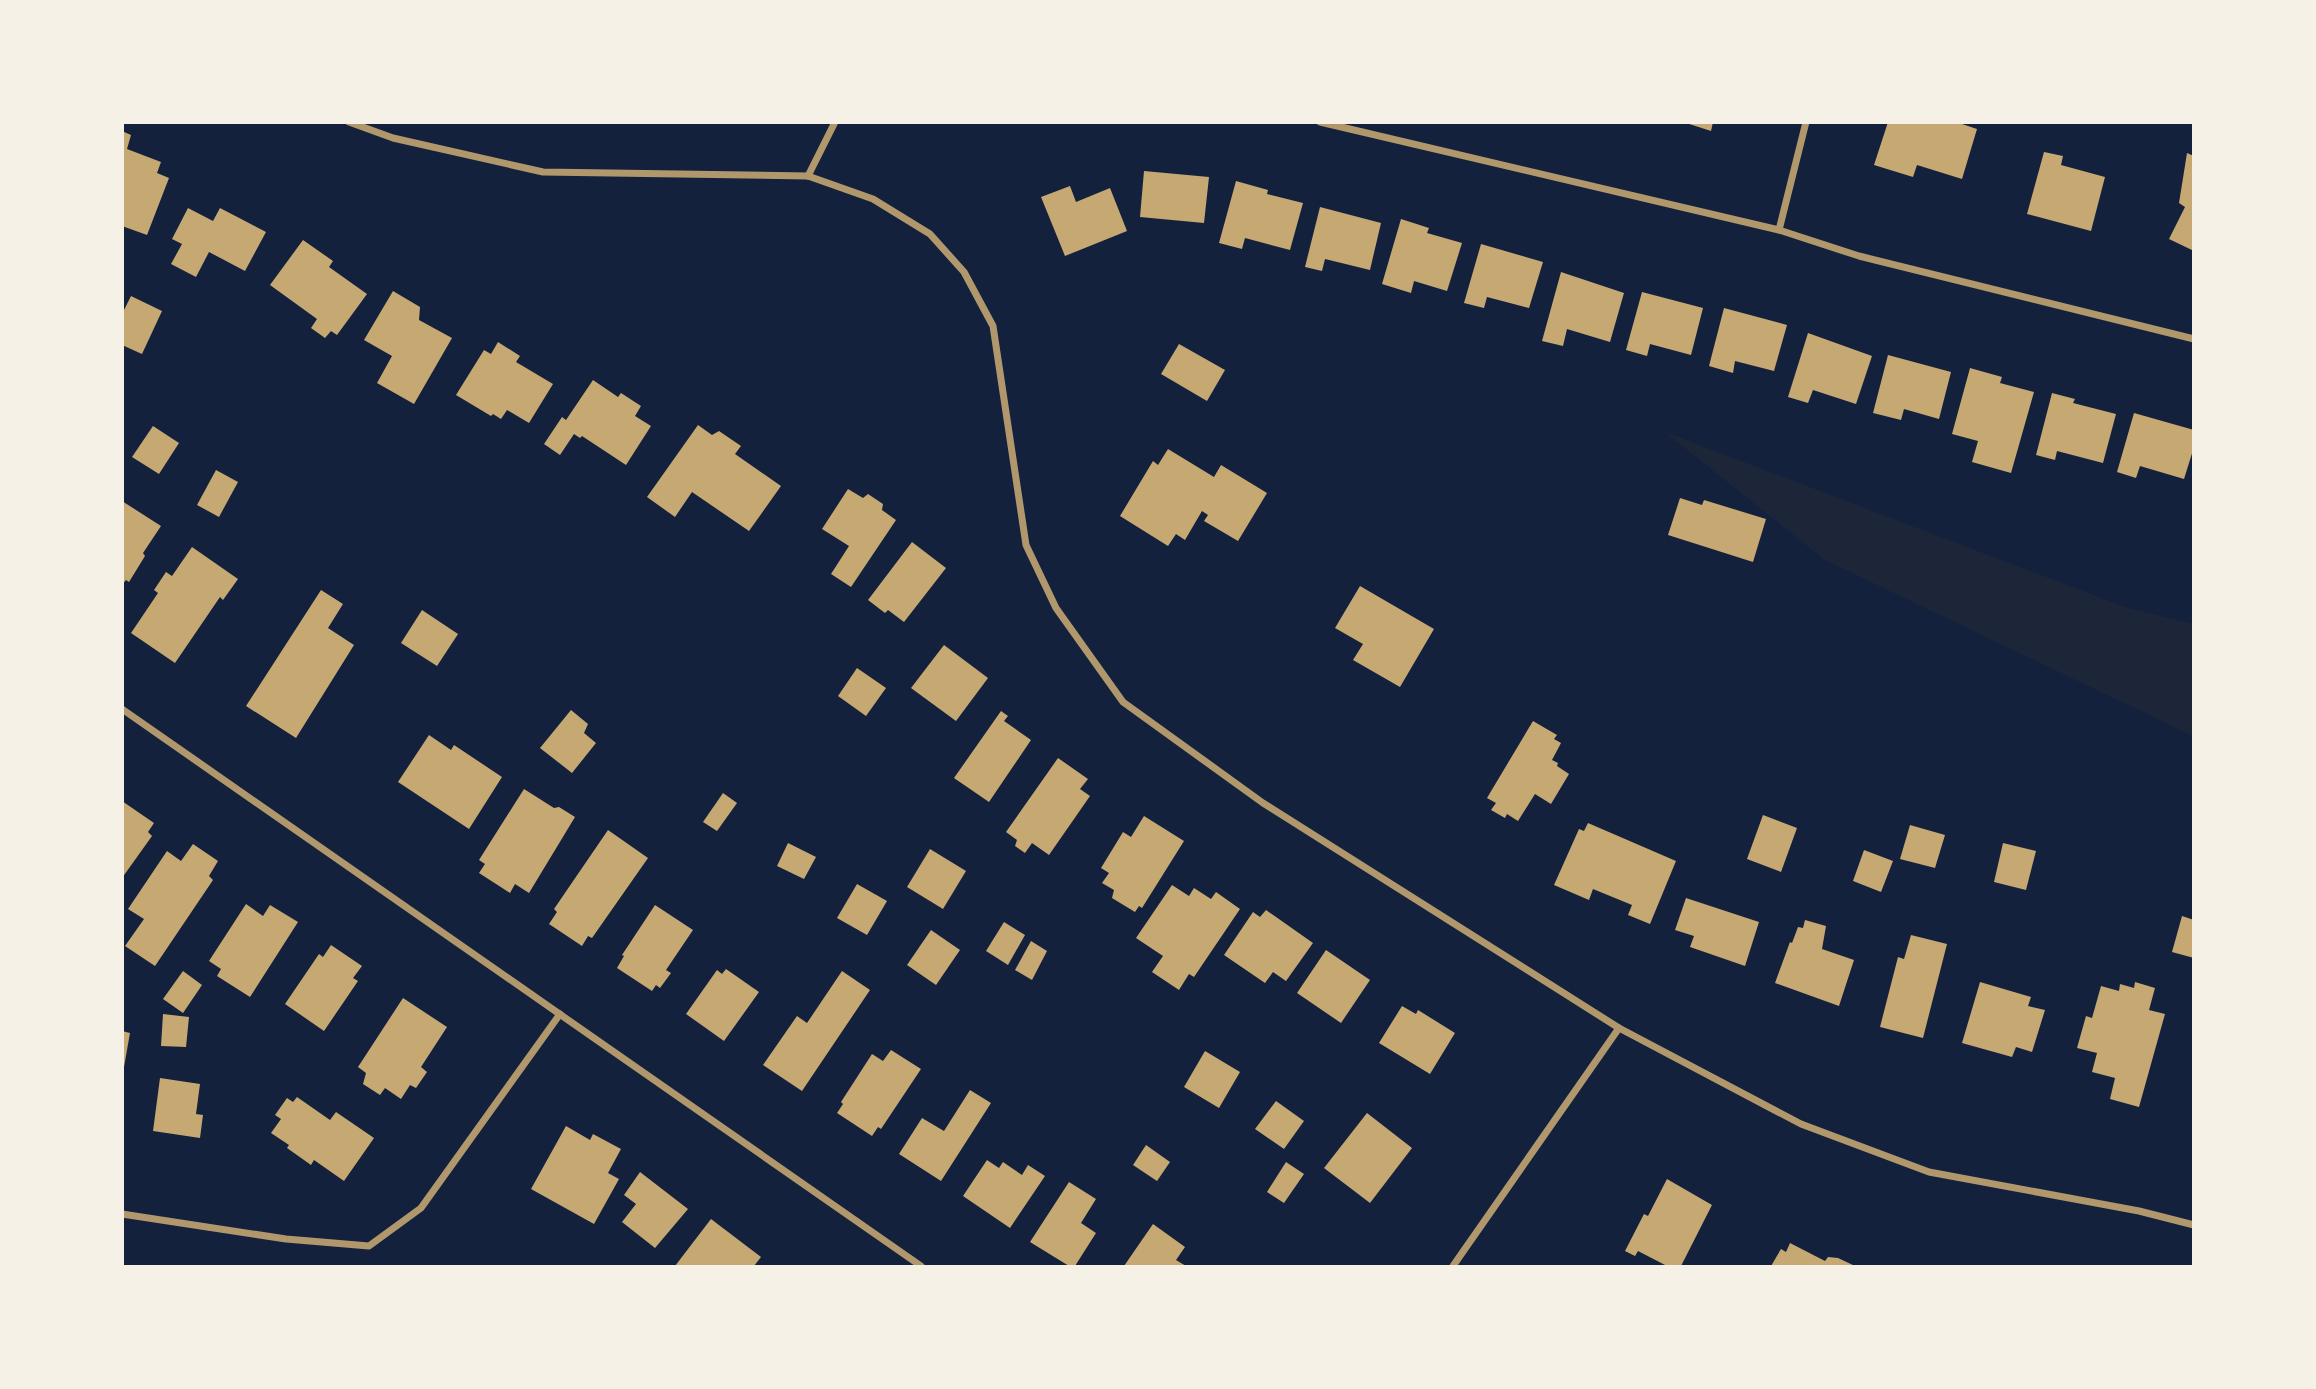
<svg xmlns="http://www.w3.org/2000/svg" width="2316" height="1389" viewBox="0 0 2316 1389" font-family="'Roboto Serif',serif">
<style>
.green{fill:#1d2539}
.building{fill:#c6a872}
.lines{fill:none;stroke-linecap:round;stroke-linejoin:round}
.minor{stroke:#b1986c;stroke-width:7}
</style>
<rect width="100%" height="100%" fill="#14213d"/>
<!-- green -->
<polygon class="green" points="1665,432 2125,607 2193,624 2193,736 1825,560"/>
<!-- building -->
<g class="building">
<polygon points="1683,122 1713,122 1711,131"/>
<polygon points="1888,122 1956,122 1977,129 1962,179 1917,165 1913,177 1874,165"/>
<polygon points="122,131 131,135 127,149 161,162 157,173 169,178 147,235 122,226"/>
<polygon points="2044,152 2063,156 2061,165 2105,177 2091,231 2027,214"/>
<polygon points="2187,153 2194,156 2194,251 2169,239 2185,207 2179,203"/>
<polygon points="1144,171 1209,177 1204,223 1140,217"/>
<polygon points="1236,181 1268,190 1267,194 1303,203 1290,250 1245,238 1242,249 1219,243"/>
<polygon points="1070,186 1076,202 1110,188 1127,231 1065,256 1041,197"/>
<polygon points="1320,207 1381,223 1370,270 1325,259 1322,271 1305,267"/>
<polygon points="188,208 213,221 220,208 266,232 245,271 209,252 196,277 171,264 182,244 172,239"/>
<polygon points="1401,219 1429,228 1427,233 1462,243 1447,291 1414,281 1411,293 1382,284"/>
<polygon points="303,240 333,261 329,267 367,294 337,335 331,331 325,338 311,328 317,319 270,285"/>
<polygon points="1481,244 1543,262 1529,308 1487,297 1484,308 1464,303"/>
<polygon points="1561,272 1624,293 1610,342 1567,329 1563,346 1542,341"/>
<polygon points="393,291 420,307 419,320 452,338 414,404 377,383 392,356 364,340"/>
<polygon points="1642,292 1703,308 1691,355 1650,344 1647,356 1626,350"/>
<polygon points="131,296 162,311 142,354 122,345 122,314"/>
<polygon points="1724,308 1787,325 1774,371 1735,361 1733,373 1709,366"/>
<polygon points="1808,333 1872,356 1856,404 1813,390 1808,403 1788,397"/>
<polygon points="498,342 520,356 516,362 553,384 529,423 507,410 501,419 493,414 491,416 456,395 484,350 491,354"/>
<polygon points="1179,344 1225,370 1207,401 1161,374"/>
<polygon points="1888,355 1951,372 1939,419 1904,409 1901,420 1873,413"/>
<polygon points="1970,368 2002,377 2000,383 2034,392 2011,473 1972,462 1978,441 1952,434"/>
<polygon points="593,380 618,397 621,393 641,406 635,416 651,426 626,465 582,436 580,438 574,434 560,455 544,444 562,417 566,420"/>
<polygon points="2052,393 2075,399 2073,403 2116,414 2103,463 2057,451 2055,460 2036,455"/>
<polygon points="2134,413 2194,430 2194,447 2184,479 2140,466 2136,478 2117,472"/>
<polygon points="698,425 712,435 719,431 741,446 735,454 781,486 749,531 692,492 675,517 647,497"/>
<polygon points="153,426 179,443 159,474 132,457"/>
<polygon points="1168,449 1214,477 1221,465 1267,493 1238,541 1204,521 1208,515 1202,511 1185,540 1176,534 1168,546 1120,516 1153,461 1158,465"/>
<polygon points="216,470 238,482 219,517 197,505"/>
<polygon points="848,489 863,498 868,494 883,504 882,510 896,520 851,587 831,574 849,546 822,529"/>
<polygon points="1680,498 1702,505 1704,500 1766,519 1753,562 1668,535"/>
<polygon points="122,501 161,526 143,553 145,556 129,582 126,580 122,585"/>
<polygon points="912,542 946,568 904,622 888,610 885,613 868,600"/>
<polygon points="192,547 238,579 223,600 220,597 175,663 131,633 158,593 154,590 166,572 172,576"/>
<polygon points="1360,586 1434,629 1400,687 1353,660 1363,644 1335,628"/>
<polygon points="321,590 343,604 328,628 354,645 296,738 246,706"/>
<polygon points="422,610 458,634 437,666 401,643"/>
<polygon points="944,645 988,678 956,721 911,688"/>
<polygon points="857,668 886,688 866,716 838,696"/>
<polygon points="571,710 588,724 584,733 596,743 572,773 540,748"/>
<polygon points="1001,711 1008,716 1004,721 1031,740 989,802 954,778"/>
<polygon points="1533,721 1557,735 1554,739 1561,743 1552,760 1558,763 1557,766 1569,774 1551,804 1535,794 1518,821 1507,814 1505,818 1491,810 1496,803 1487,798"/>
<polygon points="429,735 451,750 454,745 502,777 469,829 398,782"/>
<polygon points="1058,758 1088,779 1080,789 1090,796 1049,855 1032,843 1025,853 1015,846 1017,840 1006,832"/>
<polygon points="524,789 554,808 559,807 575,817 529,893 515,884 510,893 479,873 485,864 479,860"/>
<polygon points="723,793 737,803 717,831 703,822"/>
<polygon points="122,801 154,823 148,832 152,836 122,878"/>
<polygon points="1763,815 1797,828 1781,872 1747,859"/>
<polygon points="1144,816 1184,841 1142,908 1139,906 1135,912 1112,898 1114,890 1102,883 1109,873 1101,868 1123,832 1131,837"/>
<polygon points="1588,823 1676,861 1650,924 1628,915 1632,905 1593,889 1589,900 1554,885 1579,829 1584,831"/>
<polygon points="1910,825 1945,835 1935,868 1900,859"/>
<polygon points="608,830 648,858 592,938 588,936 582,946 549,924 557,912 554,909"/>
<polygon points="788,843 816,857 804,879 777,866"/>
<polygon points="2003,843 2036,851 2026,890 1994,882"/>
<polygon points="193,844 218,861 209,876 213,880 155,966 125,946 144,919 128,909 167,851 181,861"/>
<polygon points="930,849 966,871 943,909 907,887"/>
<polygon points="1864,850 1893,861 1881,892 1853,881"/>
<polygon points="857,884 887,901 867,935 837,918"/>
<polygon points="1172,885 1189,896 1194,888 1211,899 1216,892 1240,909 1194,977 1189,974 1179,990 1152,972 1163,956 1136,938"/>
<polygon points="1686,898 1759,922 1745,966 1690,947 1694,936 1675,930"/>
<polygon points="246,904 263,916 270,905 298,922 250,997 217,976 221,969 209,961"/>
<polygon points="655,905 693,930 666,970 671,973 660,988 656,985 652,991 617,968 624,956 622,955"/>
<polygon points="1266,910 1313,943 1286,981 1273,972 1265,983 1224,955 1253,912 1260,917"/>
<polygon points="2182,916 2194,920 2194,958 2172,952"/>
<polygon points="1805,920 1826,926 1822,949 1854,960 1839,1006 1775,983 1790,942 1792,943 1798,927 1803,928"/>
<polygon points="1004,922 1025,935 1008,965 986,951"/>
<polygon points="931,930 960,950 936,985 907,965"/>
<polygon points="1911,935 1947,944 1923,1038 1880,1027 1898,957 1904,959"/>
<polygon points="1031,941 1047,951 1032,980 1015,970"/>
<polygon points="331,945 362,966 353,978 358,981 324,1031 285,1004 319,954 323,957"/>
<polygon points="1326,950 1370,980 1341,1023 1297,993"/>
<polygon points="726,969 759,992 724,1041 686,1014 717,970 722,974"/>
<polygon points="183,971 202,985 183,1013 163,999"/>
<polygon points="842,971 870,990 802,1091 763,1065 797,1016 807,1023"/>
<polygon points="1980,982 2031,997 2028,1006 2045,1010 2032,1052 2016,1047 2012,1057 1962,1043"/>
<polygon points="2135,982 2155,988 2149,1010 2165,1014 2139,1107 2110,1099 2115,1078 2092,1072 2097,1053 2077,1048 2086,1016 2092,1018 2101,986 2119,991 2120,984 2134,988"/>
<polygon points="403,998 447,1027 421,1067 427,1072 416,1088 410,1085 401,1099 385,1088 380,1095 363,1084 366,1073 358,1067"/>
<polygon points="1402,1006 1416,1014 1418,1010 1455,1033 1430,1074 1379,1043"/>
<polygon points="163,1014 189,1017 186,1047 161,1046"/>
<polygon points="122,1031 130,1033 124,1067 122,1067"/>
<polygon points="891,1050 921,1069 881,1129 878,1127 872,1136 837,1113 843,1104 841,1102 872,1054 883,1061"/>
<polygon points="1205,1051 1240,1072 1219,1108 1184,1087"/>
<polygon points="160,1078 200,1084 196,1114 203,1115 200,1138 153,1131"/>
<polygon points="970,1090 991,1103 941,1181 899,1154 922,1118 944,1131"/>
<polygon points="297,1097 330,1120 336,1112 374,1138 344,1181 314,1160 311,1165 287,1148 289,1145 271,1133 281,1119 275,1115 287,1098 293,1102"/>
<polygon points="1276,1101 1304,1121 1284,1149 1255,1129"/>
<polygon points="1367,1113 1412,1148 1370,1203 1324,1168"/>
<polygon points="566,1126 590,1140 593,1134 621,1149 608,1173 619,1179 594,1224 531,1189"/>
<polygon points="1146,1145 1170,1162 1157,1181 1133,1165"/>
<polygon points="987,1160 999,1168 1003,1162 1022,1175 1028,1165 1045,1176 1010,1228 963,1196"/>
<polygon points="1286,1162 1304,1174 1284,1203 1267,1192"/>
<polygon points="640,1172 688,1209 655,1248 622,1222 636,1204 624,1195"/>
<polygon points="1667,1179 1712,1205 1681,1266 1667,1266 1638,1251 1635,1256 1625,1251 1644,1214 1648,1216"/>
<polygon points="1069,1182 1096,1199 1081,1223 1096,1233 1075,1266 1069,1266 1030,1242"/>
<polygon points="711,1219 761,1257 754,1266 675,1266"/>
<polygon points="1153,1224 1185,1247 1176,1260 1186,1266 1124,1266"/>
<polygon points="1790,1243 1825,1261 1828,1257 1838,1258 1855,1266 1771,1266 1781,1249 1786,1252"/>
</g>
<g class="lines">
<!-- minor -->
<g class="minor">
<polyline points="349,122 393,138 543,172 808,176 873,199 930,234 964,272 993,326 1026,545 1056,608 1123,702 1263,803 1619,1028 1801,1124 1929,1172 2139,1211 2194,1225"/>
<polyline points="1320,122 1779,230 1859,256 2194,339"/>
<polyline points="808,176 835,122"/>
<polyline points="1779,230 1806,122"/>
<polyline points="122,709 921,1266"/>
<polyline points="122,1214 286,1239 369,1246 421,1208 560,1014"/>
<polyline points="1453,1266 1619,1028"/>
</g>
</g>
<!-- border -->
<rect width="2316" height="1389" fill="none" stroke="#f6f1e7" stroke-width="248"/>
</svg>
